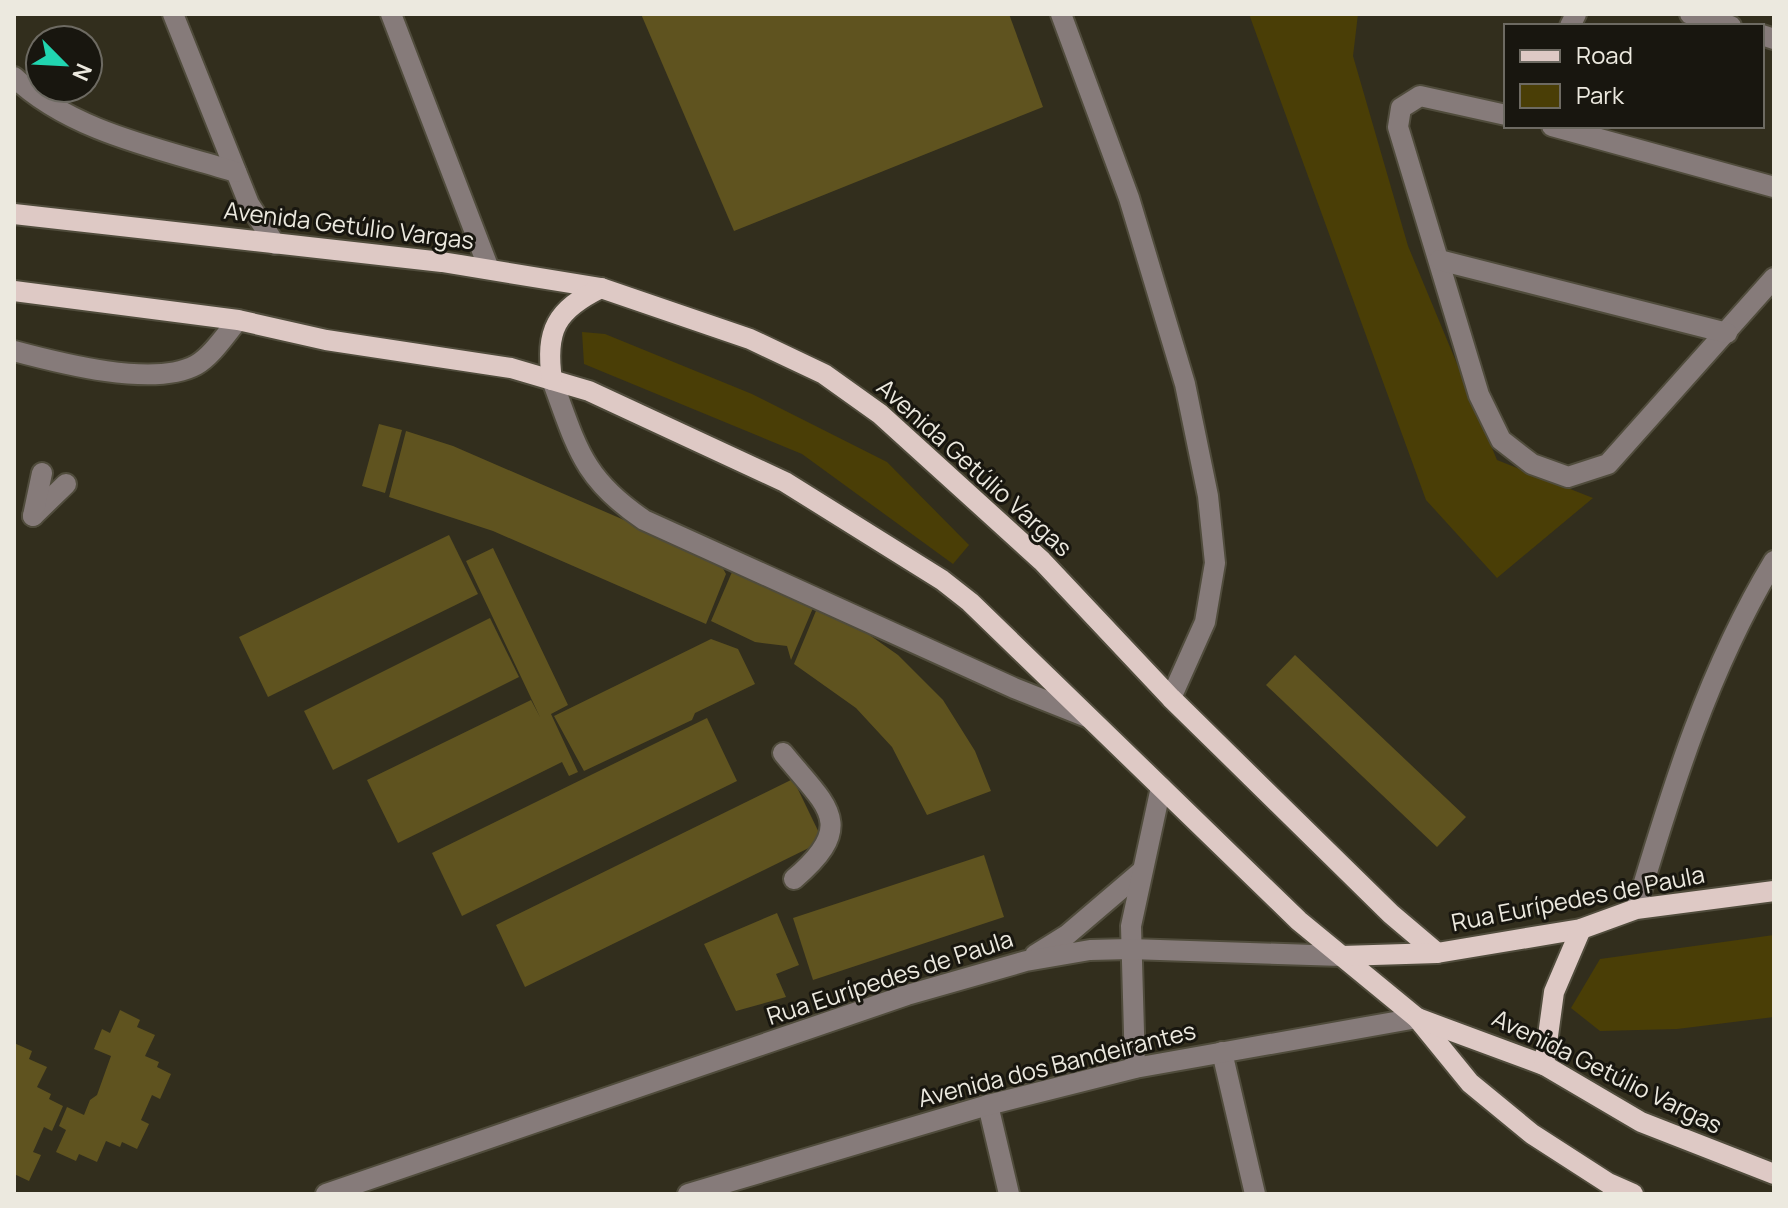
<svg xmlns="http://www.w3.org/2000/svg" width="1788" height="1208" viewBox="0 0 1788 1208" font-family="Manrope,sans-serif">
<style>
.green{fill:#4a3e06}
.building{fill:#5f531f}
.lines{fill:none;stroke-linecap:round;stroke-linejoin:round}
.minor-casing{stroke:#504c3c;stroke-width:24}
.major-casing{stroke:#504c3c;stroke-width:24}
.minor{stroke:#867b7a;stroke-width:20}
.major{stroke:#dec9c5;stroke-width:20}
.labels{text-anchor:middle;stroke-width:6;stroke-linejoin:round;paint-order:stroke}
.street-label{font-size:24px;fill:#ece9df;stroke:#18160f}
</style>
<rect width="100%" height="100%" fill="#322e1d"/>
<!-- green -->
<g class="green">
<polygon points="1249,14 1358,14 1353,56 1408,246 1497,460 1593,498 1497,578 1426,500"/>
<polygon points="582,332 605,334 752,394 887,462 969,545 953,564 802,454 584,364"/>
<polygon points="1774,935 1774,1017 1677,1029 1600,1031 1571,1008 1600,959"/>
</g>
<!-- building -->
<g class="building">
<polygon points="641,14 1009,14 1043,107 734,231"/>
<polygon points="379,424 402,430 385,493 362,486"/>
<polygon points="406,431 453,446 719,561 726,574 706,624 493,531 389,497"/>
<polygon points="449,535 478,594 268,697 239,637"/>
<polygon points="493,548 568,705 551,714 578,772 569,776 562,762 398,843 367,780 531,700 540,717 466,561"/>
<polygon points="732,572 792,595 813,608 791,660 787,646 755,642 711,621"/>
<polygon points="818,606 848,620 898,655 943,700 975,751 991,791 927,815 892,747 856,708 794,664"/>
<polygon points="490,618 519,677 333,770 304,711"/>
<polygon points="711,639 738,649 755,684 695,713 692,720 584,771 554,716"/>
<polygon points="1295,655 1466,817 1437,847 1266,685"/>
<polygon points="707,718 737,781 462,916 432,853"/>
<polygon points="793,779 823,841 525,987 496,925"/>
<polygon points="984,855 1004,917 813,980 793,918"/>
<polygon points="777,913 799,965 776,974 786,997 736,1011 704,944"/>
<polygon points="120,1010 140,1020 137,1027 155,1035 145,1056 159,1062 157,1067 171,1074 160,1099 152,1095 141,1120 149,1124 137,1149 122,1142 120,1147 106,1141 97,1162 79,1154 76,1161 56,1152 66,1130 59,1126 67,1107 84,1115 90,1100 97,1095 111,1056 94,1049 102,1029 110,1033"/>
<polygon points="14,1043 32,1051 29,1059 47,1067 37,1087 51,1094 49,1099 63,1106 52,1131 44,1127 33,1152 41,1155 29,1181 14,1174"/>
</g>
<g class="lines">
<!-- minor casing -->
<g class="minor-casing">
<g id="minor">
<polyline points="173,14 249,204 275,244"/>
<polyline points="391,14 489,269"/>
<polyline points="1061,14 1129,198 1185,384 1208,496 1215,563 1205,622 1171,698"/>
<polyline points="1690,14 1731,26"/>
<polyline points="1570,26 1576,14"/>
<polyline points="1762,35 1774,39"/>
<path d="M14,77C71,132 162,149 236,172"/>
<polyline points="1506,115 1420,96 1401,108 1398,127 1479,395 1501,440 1532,464 1568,477 1608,464 1774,278"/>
<polyline points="1552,126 1774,187"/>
<polyline points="1439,260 1727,333"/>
<path d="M14,351C59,363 154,388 196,365C212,356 226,334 238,320"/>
<path d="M552,380C577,447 582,478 644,520L1014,688L1087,717"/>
<polyline points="33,516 66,484"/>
<polyline points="33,516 42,473"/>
<path d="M783,753C826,806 859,824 794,879"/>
<path d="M1636,909C1672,788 1708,670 1774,561"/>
<polyline points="1035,955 1067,935 1142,871"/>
<polyline points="1222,1052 1255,1194"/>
<polyline points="1135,1068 1131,926 1161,787"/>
<polyline points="988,1105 1009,1194"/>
<polyline points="326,1194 907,995 1026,961 1090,950 1130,949 1342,956"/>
<polyline points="688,1194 988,1105 1135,1068 1417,1018"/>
</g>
</g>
<!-- major casing -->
<g class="major-casing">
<g id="major">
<polyline points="14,214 442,262 601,288 750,339 824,374 880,414 1042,561 1171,698 1391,914 1437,953"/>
<polyline points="14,291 238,320 326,340 511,368 589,391 785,482 942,580 970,602 1299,921 1417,1018 1470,1083 1532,1134 1608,1183 1633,1194"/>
<path d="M552,380C545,330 556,310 601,288"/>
<polyline points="1342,956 1437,953 1581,929 1636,909 1774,891"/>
<polyline points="1417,1018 1544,1065 1641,1122 1774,1174"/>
<polyline points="1544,1065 1554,992 1581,929"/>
</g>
</g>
<!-- minor -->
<use href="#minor" class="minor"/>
<!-- major -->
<use href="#major" class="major"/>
</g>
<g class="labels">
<!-- street labels -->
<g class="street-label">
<text transform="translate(349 226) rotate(7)" y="8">Avenida Getúlio Vargas</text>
<text transform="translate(974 468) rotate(42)" y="8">Avenida Getúlio Vargas</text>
<text transform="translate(1578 899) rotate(-11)" y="8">Rua Eurípedes de Paula</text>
<text transform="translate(890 978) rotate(-18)" y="8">Rua Eurípedes de Paula</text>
<text transform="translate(1057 1065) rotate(-14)" y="8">Avenida dos Bandeirantes</text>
<text transform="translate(1607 1072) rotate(26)" y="8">Avenida Getúlio Vargas</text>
</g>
</g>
<!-- border -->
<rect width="1788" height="1208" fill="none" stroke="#ece9df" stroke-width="32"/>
<!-- legend -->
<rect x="1504" y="24" width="260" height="104" fill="#18160f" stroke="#6d6a62" stroke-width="2"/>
<rect x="1520" y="50" width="40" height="12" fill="#dec9c5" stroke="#6d6a62" stroke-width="2"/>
<text x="1576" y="64" font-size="24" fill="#ece9df">Road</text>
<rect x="1520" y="84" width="40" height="24" fill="#4a3e06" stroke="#6d6a62" stroke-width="2"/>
<text x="1576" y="104" font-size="24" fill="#ece9df">Park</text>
<!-- north arrow -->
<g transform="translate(64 64) rotate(114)"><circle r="38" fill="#18160f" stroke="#6d6a62" stroke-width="2"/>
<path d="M0-6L14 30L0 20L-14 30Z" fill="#21d5b0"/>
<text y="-12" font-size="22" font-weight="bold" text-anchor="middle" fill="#ece9df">N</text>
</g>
</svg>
